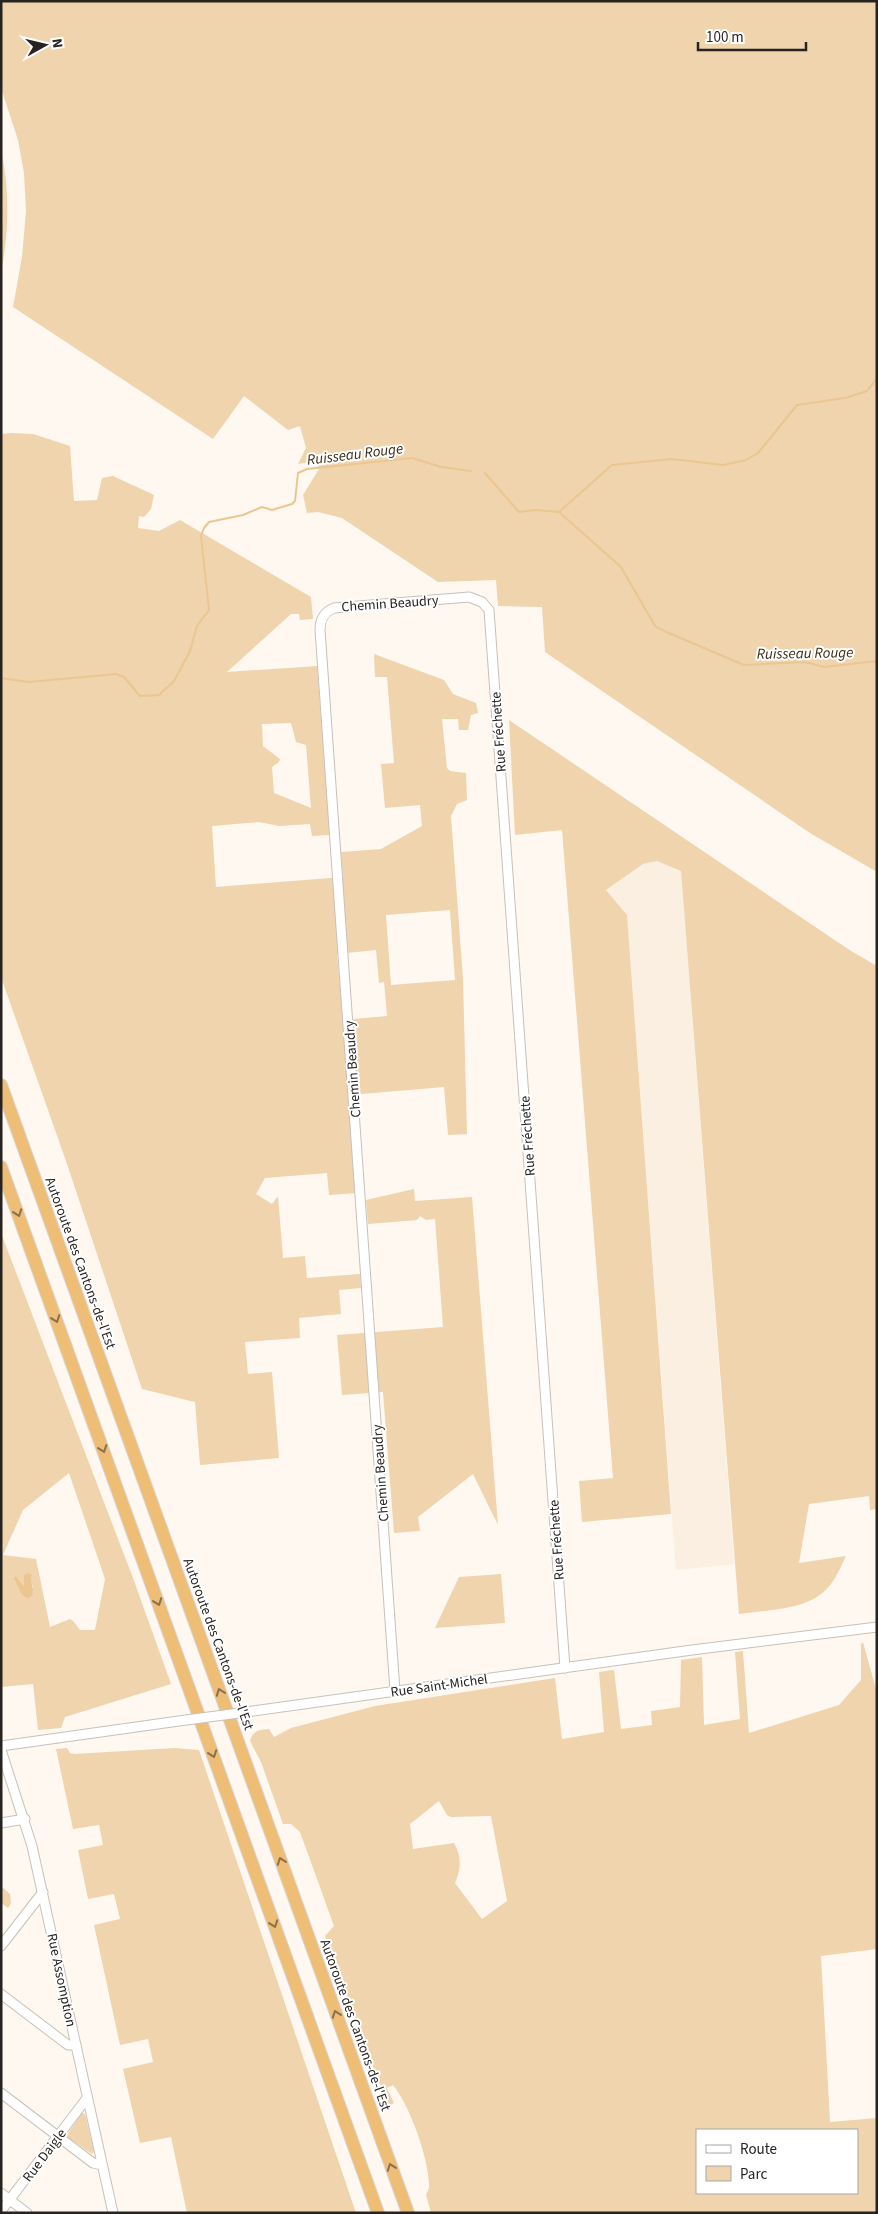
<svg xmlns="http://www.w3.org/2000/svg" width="878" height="2214" viewBox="0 0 878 2214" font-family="'Source Sans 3',sans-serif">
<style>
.built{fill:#faefe0}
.green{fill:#efd4ae;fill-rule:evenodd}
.water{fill:#ecc690}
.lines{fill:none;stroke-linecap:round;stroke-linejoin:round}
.stream{stroke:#ecc690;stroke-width:2}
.minor-casing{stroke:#c7c1b9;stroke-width:11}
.highway-casing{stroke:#d8d7d7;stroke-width:14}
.minor{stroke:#fff;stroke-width:9}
.highway{stroke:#eebd76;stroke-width:12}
.minor-bridge-casing{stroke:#c7c1b9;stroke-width:11;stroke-linecap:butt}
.minor-bridge{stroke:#fff;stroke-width:9}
.oneway{stroke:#8a704c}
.labels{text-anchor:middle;stroke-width:4;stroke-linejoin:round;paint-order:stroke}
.street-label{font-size:14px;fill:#262321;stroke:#fff}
.water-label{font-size:15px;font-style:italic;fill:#3b2b12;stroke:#fff}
</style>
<rect width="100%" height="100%" fill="#fef8f0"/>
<!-- built -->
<polygon class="built" points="657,861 681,870 734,1564 676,1570 627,915 606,890 643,864"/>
<!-- green -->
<g class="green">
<polygon points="1,1 877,1 877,872 810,833 545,652 542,607 498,606 496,580 438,582 342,518 318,512 307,513 303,495 319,469 317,461 298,464 306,448 300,426 288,430 244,396 213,439 13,307 22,257 26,211 24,173 18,140 1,88"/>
<path d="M1,150C10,190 9,232 1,273Z"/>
<path d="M12,433L33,434L70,446L74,501L97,500L102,478L113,476L154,495L151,509L144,517L139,516L138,528L159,531L180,520L311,597L313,619L300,620L299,614H291L227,672L317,666L330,835L312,836L310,824L279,826L259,822L212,826L216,887L343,877L341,852L381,849L422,826L420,805L385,808L381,764L394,763L387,677H375L374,654L444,680L453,694L476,703L478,713L471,715L468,730H459L458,719H442L447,768L450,771L466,773L467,800L457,804L451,816L463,979L467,1134L448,1135L444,1087L350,1095L357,1193L329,1195L327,1173L265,1178L256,1194L272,1204L278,1196L283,1258L305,1256L307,1278L360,1274L361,1288L339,1290L341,1314L299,1318L300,1338L245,1342L248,1374L272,1372L279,1458L200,1465L195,1402L142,1389L66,1161L1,977V434ZM291,723L296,742L306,745L311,808L274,793L272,767L279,762L280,759L263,746L262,724ZM450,910L455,980L391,985L386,915ZM376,950L379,983L384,982L387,1016L343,1020L337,954Z"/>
<path d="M509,720L851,951L877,966V1509L870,1510L869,1496L809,1504L799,1563L846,1556C842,1564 838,1574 833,1581C814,1611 771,1609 739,1614L681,871L657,861L643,864L606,890L627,915L671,1514L582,1522L579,1481L613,1478L562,830L515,835Z"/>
<polygon points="414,1189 415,1201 472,1197 498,1525 473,1474 418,1517 420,1531 394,1533 383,1392 342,1395 337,1335 443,1327 435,1219 426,1220 420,1216 417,1220 368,1224 366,1200"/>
<path d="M1,1233L133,1578L171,1684L65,1717L61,1728L38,1730L33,1684L1,1687ZM69,1473L105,1579L95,1630H80L73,1621L70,1619L50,1627L36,1559L3,1555L23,1510ZM32,1576L30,1580L33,1587L22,1595L17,1577L24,1586V1577Z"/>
<polygon points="501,1574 505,1623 435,1628 459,1577"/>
<path d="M863,1642L877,1693V1949L821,1956L830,2122L877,2118V2213H431L426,2195C427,2192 430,2188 429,2184C428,2157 410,2106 393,2085L387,2088L394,2103L388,2107L325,1936L334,1926L300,1832L291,1824H283L261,1762L250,1741C253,1730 259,1730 269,1729L274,1737L291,1728L375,1706L555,1678L562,1739L604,1732L599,1672L614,1670L621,1729L652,1725L651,1711L680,1707L681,1660L702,1657L704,1725L740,1719L735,1652L743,1651L749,1733L839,1705L861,1680V1644ZM439,1801L447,1815L451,1817L491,1816L507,1901L482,1919L455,1883C461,1870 462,1856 454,1843L413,1849L410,1824ZM697,2130H857V2193H697Z"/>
<polygon points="67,1748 70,1753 74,1754 175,1748 199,1750 356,2213 187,2213 171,2137 140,2143 123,2069 153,2062 148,2039 120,2045 94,1925 120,1919 114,1894 88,1899 78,1850 103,1845 99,1825 73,1829 56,1749"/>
<polygon points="1,1886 10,1894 11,1903 8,1908 1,1903"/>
<polygon points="82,2113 85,2114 94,2151 92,2154 66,2136"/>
</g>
<!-- water -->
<path class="water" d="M29,1573L32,1575C29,1582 35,1588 32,1596L27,1598L22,1595L14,1578L16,1576L24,1586V1575Z"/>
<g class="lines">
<!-- stream -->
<g class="stream">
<polyline points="485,473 519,512 536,510 559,512 621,567 655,626 664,631 744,665 805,662 824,667 877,661"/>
<polyline points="559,512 612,465 672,459 723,465 746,460 758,453 797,405 845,398 867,391 877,378"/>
<polyline points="1,678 29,682 116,674 124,677 140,696 159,695 174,681 190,651 197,626 209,610 201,536 204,528 209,522 243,515 262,507 272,510 292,504 295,501 298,473 307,469 412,458 441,467 471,471"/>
</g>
<!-- minor casing -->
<g class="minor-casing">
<g id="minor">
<path d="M395,1691L320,630C320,619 324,612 334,608L469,597L482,602L489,610L565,1668"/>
<polyline points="239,1713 692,1650 877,1627"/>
<polyline points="1,1746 186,1720"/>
<polyline points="1,1750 32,1846 113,2213"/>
<polyline points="1,1823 25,1819"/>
<polyline points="1,1946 43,1892"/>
<polyline points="1,1994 64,2042 68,2045 76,2045"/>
<polyline points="1,2093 93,2163 102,2165"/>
<polyline points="1,2193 27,2213"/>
<polyline points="1,2211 87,2098"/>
</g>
</g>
<!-- highway casing -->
<g class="highway-casing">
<g id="highway">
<polyline points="1,1085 408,2213"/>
<polyline points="1,1167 378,2213"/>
</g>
</g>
<!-- minor -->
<use href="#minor" class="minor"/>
<!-- highway -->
<use href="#highway" class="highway"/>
<!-- minor-bridge casing -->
<g class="minor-bridge-casing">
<polyline id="minor-bridge" points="186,1720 239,1713"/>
</g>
<!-- minor-bridge -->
<use href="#minor-bridge" class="minor-bridge"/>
</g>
<!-- one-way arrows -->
<defs><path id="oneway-chevron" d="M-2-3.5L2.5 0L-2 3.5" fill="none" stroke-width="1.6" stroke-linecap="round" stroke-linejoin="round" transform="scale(1.25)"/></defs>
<g class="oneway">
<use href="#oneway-chevron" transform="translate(18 1213) rotate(70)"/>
<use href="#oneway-chevron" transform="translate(56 1319) rotate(70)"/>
<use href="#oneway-chevron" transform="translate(103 1449) rotate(70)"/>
<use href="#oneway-chevron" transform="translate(158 1602) rotate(70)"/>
<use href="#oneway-chevron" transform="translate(220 1692) rotate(-110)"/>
<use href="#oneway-chevron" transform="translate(213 1754) rotate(70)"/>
<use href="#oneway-chevron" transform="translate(281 1861) rotate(-110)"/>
<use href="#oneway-chevron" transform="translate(274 1924) rotate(70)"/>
<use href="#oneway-chevron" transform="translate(336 2014) rotate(-110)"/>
<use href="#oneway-chevron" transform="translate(391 2167) rotate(-110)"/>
</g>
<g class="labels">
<!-- street labels -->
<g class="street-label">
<text transform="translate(390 603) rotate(-4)" y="5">Chemin Beaudry</text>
<text transform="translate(498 732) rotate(-94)" y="5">Rue Fréchette</text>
<text transform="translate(352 1069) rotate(-94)" y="5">Chemin Beaudry</text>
<text transform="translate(527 1136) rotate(-94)" y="5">Rue Fréchette</text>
<text transform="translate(81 1263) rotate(70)" y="5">Autoroute des Cantons-de-l'Est</text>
<text transform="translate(380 1473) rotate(-94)" y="5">Chemin Beaudry</text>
<text transform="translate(556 1540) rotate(-94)" y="5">Rue Fréchette</text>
<text transform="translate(219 1644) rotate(70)" y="5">Autoroute des Cantons-de-l'Est</text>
<text transform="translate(439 1685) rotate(-8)" y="5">Rue Saint-Michel</text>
<text transform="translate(62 1980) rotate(78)" y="5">Rue Assomption</text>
<text transform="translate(356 2025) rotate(70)" y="5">Autoroute des Cantons-de-l'Est</text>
<text transform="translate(44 2155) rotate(-53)" y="5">Rue Daigle</text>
</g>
<!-- water labels -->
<g class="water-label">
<text transform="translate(355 454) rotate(-7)" y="5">Ruisseau Rouge</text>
<text transform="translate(805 653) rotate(-1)" y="5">Ruisseau Rouge</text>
</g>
</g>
<!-- border -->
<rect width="878" height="2214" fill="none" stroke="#262321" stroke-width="5"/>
<!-- legend -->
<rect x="696" y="2129" width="162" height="65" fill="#ffffff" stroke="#a8a7a6"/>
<rect x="706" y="2145" width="25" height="8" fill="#ffffff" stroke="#a8a7a6"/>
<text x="740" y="2154" font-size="15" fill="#262321">Route</text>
<rect x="706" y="2166" width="25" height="15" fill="#efd4ae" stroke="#a8a7a6"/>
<text x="740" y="2179" font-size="15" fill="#262321">Parc</text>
<!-- north arrow -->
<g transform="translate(45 45) rotate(82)" stroke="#ffffff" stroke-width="4" paint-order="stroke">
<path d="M0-4L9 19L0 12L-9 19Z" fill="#262321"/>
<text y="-8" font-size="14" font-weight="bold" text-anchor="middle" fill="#262321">N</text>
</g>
<!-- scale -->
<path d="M698 42v8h108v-8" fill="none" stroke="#262321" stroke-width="2.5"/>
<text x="706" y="42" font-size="15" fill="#262321" stroke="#ffffff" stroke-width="4" paint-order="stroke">100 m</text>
</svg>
